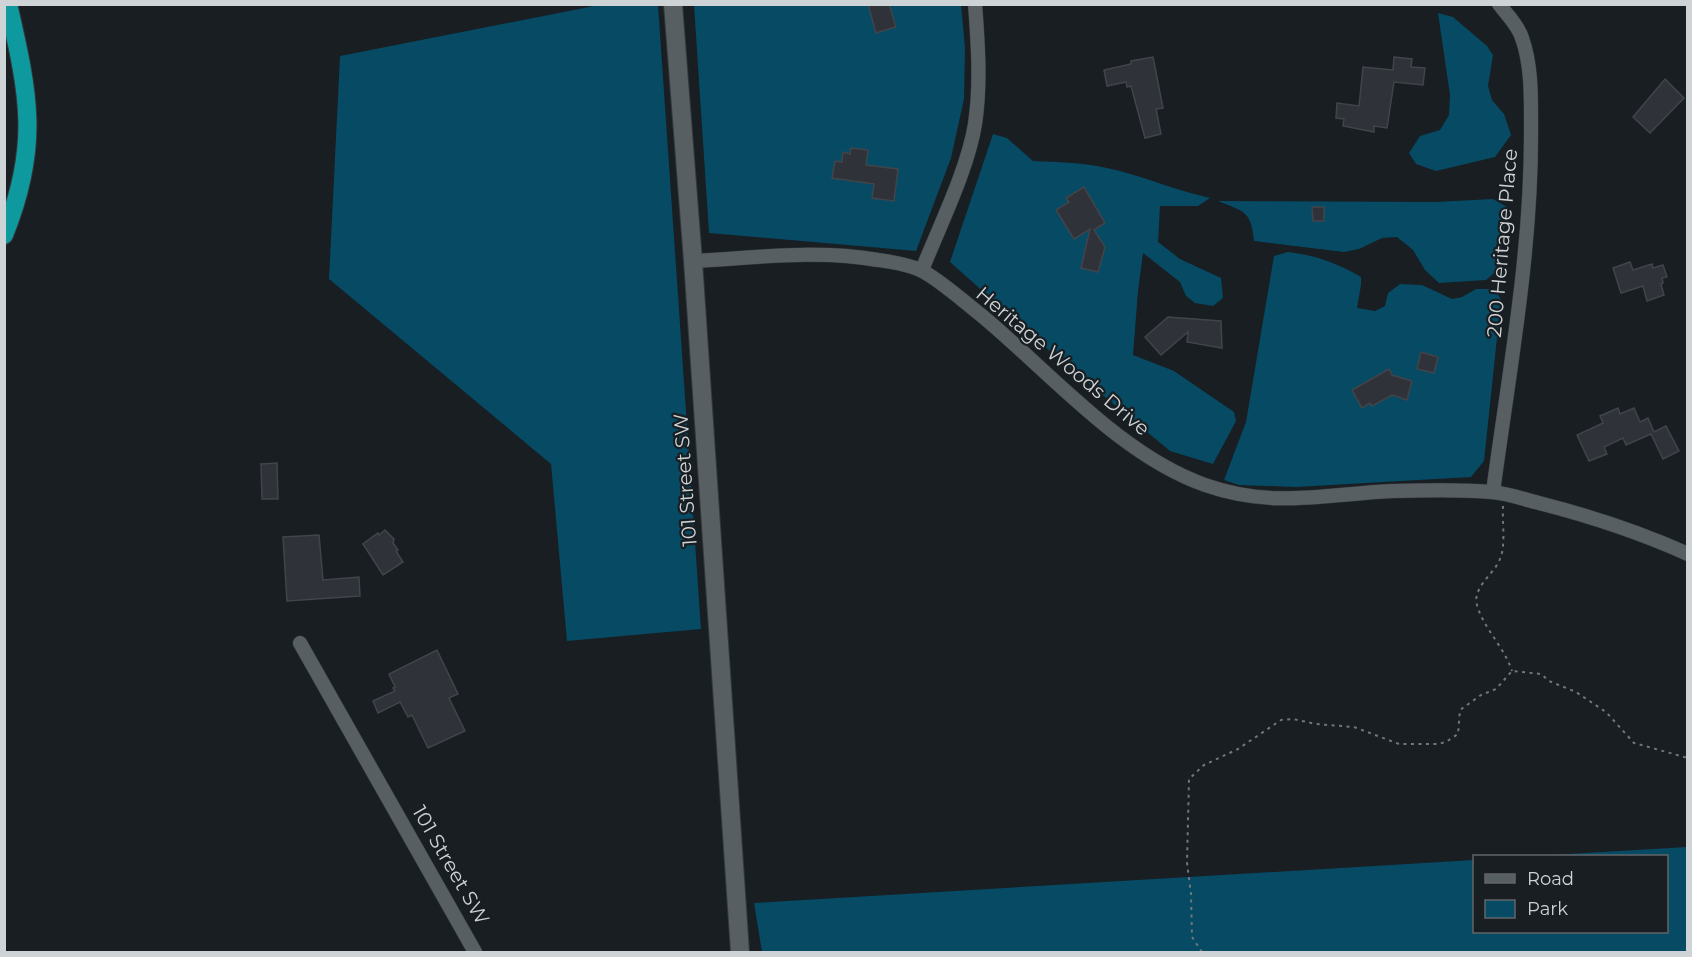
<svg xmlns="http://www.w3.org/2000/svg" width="1692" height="957" viewBox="0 0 1692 957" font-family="Montserrat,sans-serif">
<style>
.green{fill:#064a64}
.building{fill:#2f3238;stroke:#41454b;stroke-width:1.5}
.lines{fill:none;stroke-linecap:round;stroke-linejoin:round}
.minor-casing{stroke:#34393b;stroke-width:15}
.tertiary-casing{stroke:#34393b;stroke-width:20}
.motorway-casing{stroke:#34393b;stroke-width:20}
.path{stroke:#72777a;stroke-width:2;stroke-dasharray:3 4.5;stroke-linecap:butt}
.minor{stroke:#575f63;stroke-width:14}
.tertiary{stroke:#575f63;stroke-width:18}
.motorway{stroke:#0e999f;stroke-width:18}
.labels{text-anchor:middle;stroke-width:4.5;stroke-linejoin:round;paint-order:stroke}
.street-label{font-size:20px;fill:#ced3d5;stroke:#181e22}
</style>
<rect width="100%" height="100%" fill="#181e22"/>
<!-- green -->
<g class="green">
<polygon points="604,4 658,5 701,629 567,641 551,464 329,279 340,56"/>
<polygon points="694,5 961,5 965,48 964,99 951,158 916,251 709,233"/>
<polygon points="1438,13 1453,17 1487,46 1493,55 1488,86 1492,100 1504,114 1511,135 1495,157 1436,171 1416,164 1409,153 1420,136 1440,130 1449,115 1450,95"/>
<path d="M993,134L1007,138L1033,161C1061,162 1089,163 1116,170C1148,178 1178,191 1210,198L1198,206H1160L1158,242L1180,259L1221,278L1223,298L1213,306L1195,303L1186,296L1180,282L1143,253L1138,291L1133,355L1174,371L1234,412L1236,421L1213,464L1170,451L1052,353L950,262Z"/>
<path d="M1493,199L1507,207L1499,269L1486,280L1439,283L1425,270L1413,250L1397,237L1382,238L1359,249L1344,252L1254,241C1251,210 1244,212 1218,201L1435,202Z"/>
<path d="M1288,252C1315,255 1337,263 1361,277V285L1357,308L1375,311L1385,306L1388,293L1400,284L1422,285L1452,299L1462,297L1476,289H1495L1501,300L1484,461L1471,477L1296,487L1239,485L1224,480L1246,422L1274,256Z"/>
<polygon points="1687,847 1687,952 762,952 754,903 1474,860 1474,932 1666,932 1666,856 1534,856"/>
</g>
<!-- building -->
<g class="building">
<polygon points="868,4 889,4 896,27 876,33"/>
<polygon points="1153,57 1163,108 1156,109 1161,134 1145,138 1131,86 1127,87 1126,82 1107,86 1104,70 1131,64 1131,61"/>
<polygon points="1394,57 1412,59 1411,67 1425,68 1423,85 1394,82 1387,128 1374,126 1374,132 1343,126 1344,119 1336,118 1337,103 1359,106 1363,67 1393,70"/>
<polygon points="1665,79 1684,98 1650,133 1633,117"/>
<polygon points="851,148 868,150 866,165 898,169 894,201 872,198 874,184 832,178 835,161 842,162 843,152 850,154"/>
<polygon points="1084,187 1105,223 1094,230 1105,247 1098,272 1081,268 1090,229 1074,239 1056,210 1069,202 1066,198"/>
<polygon points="1312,207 1324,207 1324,221 1313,221"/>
<polygon points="1630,262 1633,270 1652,264 1653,268 1663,265 1667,277 1662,278 1663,283 1661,284 1664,295 1647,301 1643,286 1621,293 1613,268"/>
<polygon points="1168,317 1221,321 1222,348 1187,342 1188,332 1161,355 1145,337"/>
<polygon points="1421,352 1438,357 1434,373 1417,369"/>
<polygon points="1389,369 1392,375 1412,381 1407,400 1392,395 1372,406 1370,403 1362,408 1352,390"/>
<polygon points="1618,408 1620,414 1634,408 1640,422 1648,418 1654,432 1666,426 1679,451 1663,459 1651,434 1626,445 1623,438 1604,447 1607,454 1589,461 1577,435 1603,423 1600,416"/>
<polygon points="277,463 278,499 262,499 261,464"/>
<polygon points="385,530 394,539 393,543 398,550 396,551 403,562 383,575 363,544 378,533 379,535"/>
<polygon points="319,535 323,580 359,577 360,596 287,601 283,537"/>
<polygon points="437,650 458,694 449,698 465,731 428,748 412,715 408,717 400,702 378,713 373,701 395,691 393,688 395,687 389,674"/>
</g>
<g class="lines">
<!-- minor casing -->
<g class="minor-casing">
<g id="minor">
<path d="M693,261C756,258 816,249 878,260C892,262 907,264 920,270C935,276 967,304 981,315C1050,372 1120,455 1205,485C1274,509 1324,494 1393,491C1425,490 1459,489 1491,492C1507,493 1523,499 1539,503C1590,516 1639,532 1688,554"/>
<path d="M922,270C939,227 968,169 975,124C981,85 978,43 975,4"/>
<path d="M1493,492C1509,372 1532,250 1531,128C1531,99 1532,66 1522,38C1518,25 1507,15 1499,4"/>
<polyline points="300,643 475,952"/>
</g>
</g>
<!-- tertiary casing -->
<g class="tertiary-casing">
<polyline id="tertiary" points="673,4 693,261 740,952"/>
</g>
<!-- motorway casing -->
<g class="motorway-casing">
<path id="motorway" d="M4,235C40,146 29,95 8,4"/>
</g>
<!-- path -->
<g class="path">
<path d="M1503,506C1502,521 1506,546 1500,559C1494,574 1477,583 1476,601C1481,626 1504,646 1512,671"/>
<polyline points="1202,952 1192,937 1191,894 1187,863 1189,779 1204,765 1238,749 1281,720 1293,719 1316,724 1354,727 1399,744 1437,744 1446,742 1458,734 1460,710 1481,695 1496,689 1512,671 1541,674 1549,681 1576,692 1606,712 1634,743 1688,758"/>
</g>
<!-- minor -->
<use href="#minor" class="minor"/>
<!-- tertiary -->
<use href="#tertiary" class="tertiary"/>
<!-- motorway -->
<use href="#motorway" class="motorway"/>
</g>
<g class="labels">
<!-- street labels -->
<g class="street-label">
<text transform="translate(1502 243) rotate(-85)" y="7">200 Heritage Place</text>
<text transform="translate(1063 361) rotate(40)" y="7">Heritage Woods Drive</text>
<text transform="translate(685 480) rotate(-94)" y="7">101 Street SW</text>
<text transform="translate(451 865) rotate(60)" y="7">101 Street SW</text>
</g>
</g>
<!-- border -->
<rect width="1692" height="957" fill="none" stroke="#ced3d5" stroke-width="12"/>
<!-- legend -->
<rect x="1473" y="855" width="195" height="78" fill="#181e22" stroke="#61666a" stroke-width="1.5"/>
<rect x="1485" y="874" width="30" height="9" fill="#575f63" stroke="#61666a" stroke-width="1.5"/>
<text x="1527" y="885" font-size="18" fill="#ced3d5">Road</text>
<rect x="1485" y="900" width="30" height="18" fill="#064a64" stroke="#61666a" stroke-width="1.5"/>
<text x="1527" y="915" font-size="18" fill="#ced3d5">Park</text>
</svg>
